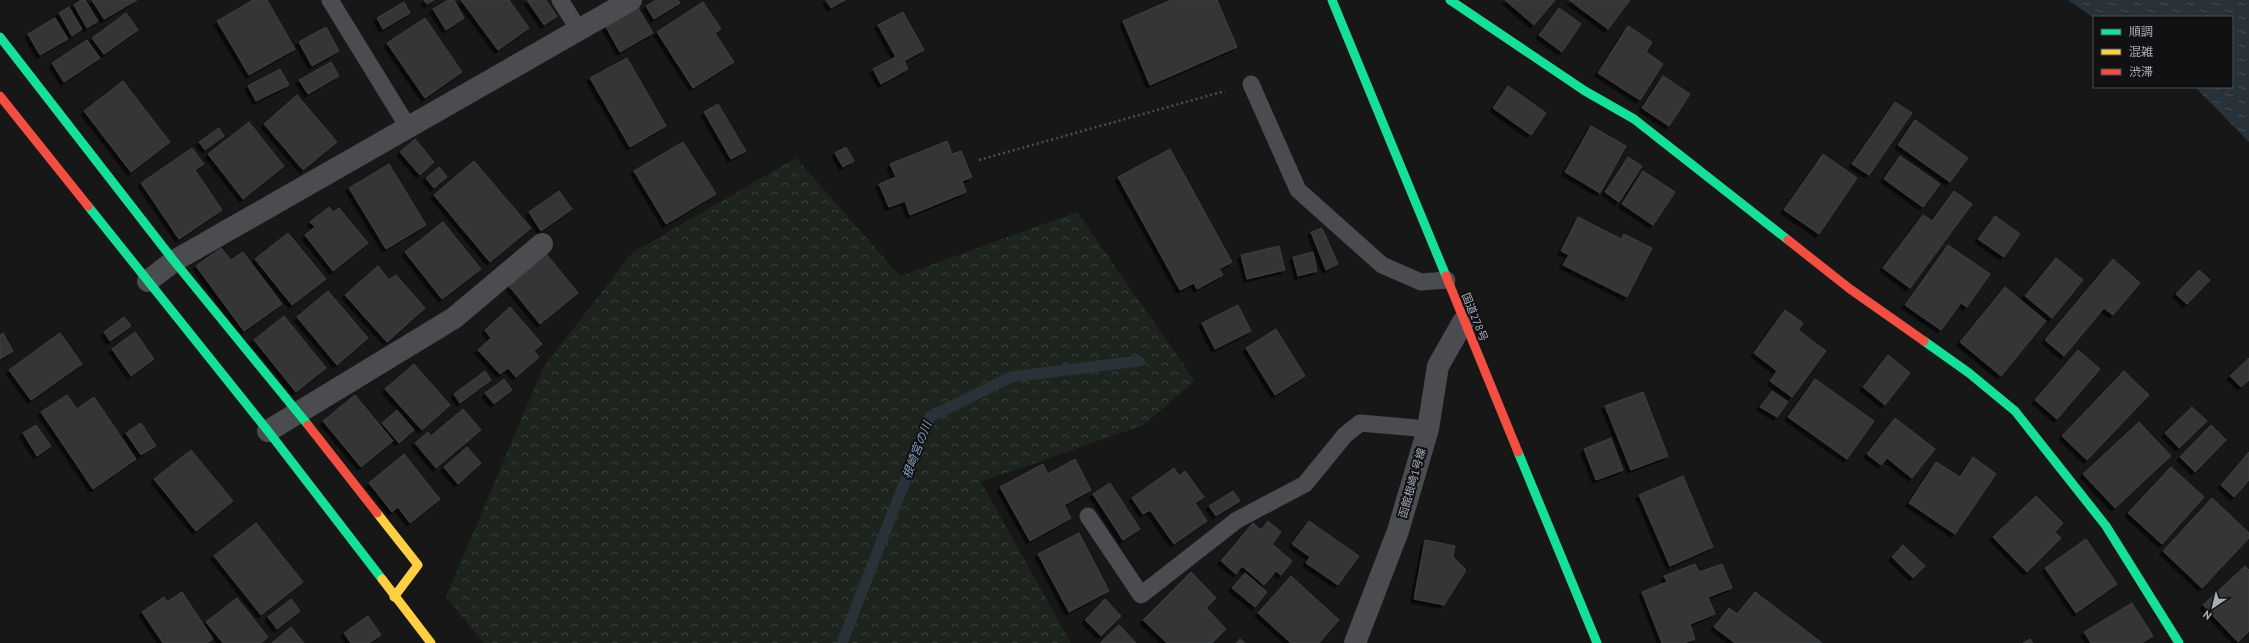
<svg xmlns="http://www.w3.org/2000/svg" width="2249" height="643" viewBox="0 0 2249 643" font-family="'PT Sans','Noto Sans JP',sans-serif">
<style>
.forest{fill:url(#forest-crowns)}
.water{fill:url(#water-ripples)}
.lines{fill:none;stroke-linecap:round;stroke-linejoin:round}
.stream{stroke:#2a3239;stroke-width:11}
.building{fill:#353536;stroke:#3f4043;filter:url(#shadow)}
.path{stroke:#4d4e52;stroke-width:2.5;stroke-dasharray:2 3;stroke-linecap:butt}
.lane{stroke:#4b4c50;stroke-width:17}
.street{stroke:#4b4c50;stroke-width:22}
.fast{stroke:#16e098;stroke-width:9}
.slow{stroke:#ffcf43;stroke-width:9}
.jam{stroke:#f24e42;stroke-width:9}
.labels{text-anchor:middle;stroke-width:4;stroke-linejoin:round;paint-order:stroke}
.street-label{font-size:11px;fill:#a8adb8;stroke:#111113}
.water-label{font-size:12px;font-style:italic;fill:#7f9bb3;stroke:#111113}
</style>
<defs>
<pattern id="forest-crowns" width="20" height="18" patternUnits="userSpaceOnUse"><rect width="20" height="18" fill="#1d241e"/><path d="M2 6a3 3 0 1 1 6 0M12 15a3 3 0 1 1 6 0" fill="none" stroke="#3b413d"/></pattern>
<pattern id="water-ripples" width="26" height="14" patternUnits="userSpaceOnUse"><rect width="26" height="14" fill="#2a3239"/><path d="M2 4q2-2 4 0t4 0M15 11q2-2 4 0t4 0" fill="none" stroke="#464d54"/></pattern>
<filter id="shadow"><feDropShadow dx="-3.5" dy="3.5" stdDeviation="0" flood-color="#0009"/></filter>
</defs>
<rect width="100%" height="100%" fill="#171717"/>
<!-- forest -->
<polygon class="forest" points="796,158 900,276 1077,212 1195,381 1143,425 981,482 1071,643 484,643 446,597 543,368 632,253"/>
<!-- water -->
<polygon class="water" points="2068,0 2249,0 2249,142 2195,87 2232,87 2232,17 2094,18"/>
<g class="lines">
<!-- stream -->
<polyline class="stream" points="842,643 930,417 1011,377 1139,361"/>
</g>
<!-- building -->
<g class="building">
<polygon points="81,0 85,0 98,21 87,28 74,5"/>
<polygon points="92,0 137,0 104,19"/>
<polygon points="253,0 267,0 295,49 249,75 217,21"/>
<polygon points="424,0 434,0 427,4"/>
<polygon points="448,0 454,0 464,18 446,30 433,9"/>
<polygon points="461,0 509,0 529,28 498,50"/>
<polygon points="527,0 546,0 557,16 544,25"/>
<polygon points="656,0 678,0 680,3 654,19 646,6"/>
<polygon points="826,0 845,0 831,8"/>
<polygon points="1171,0 1217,0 1237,47 1150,85 1123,21"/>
<polygon points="1505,0 1555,0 1534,25"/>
<polygon points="1569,0 1630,0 1608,29"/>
<polygon points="404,2 410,13 383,29 377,18"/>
<polygon points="703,2 721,29 715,33 734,62 693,88 657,32"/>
<polygon points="69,7 82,29 72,36 59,13"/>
<polygon points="638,8 653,33 620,52 606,27"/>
<polygon points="1559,8 1581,24 1562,52 1539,35"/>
<polygon points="903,12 924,50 904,61 908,69 881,84 873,69 896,57 878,25"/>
<polygon points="126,13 138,30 104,54 92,38"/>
<polygon points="55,18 68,39 40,55 28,34"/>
<polygon points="425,18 462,72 425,98 387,43"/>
<polygon points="1628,26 1652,42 1646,52 1663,64 1640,100 1598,73"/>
<polygon points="326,27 339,51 312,66 299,42"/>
<polygon points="87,40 100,58 64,82 52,63"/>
<polygon points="627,58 666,126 630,147 590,78"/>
<polygon points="331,62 339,76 308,94 299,80"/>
<polygon points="280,69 289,85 256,101 248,86"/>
<polygon points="1663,76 1690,94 1669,126 1642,108"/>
<polygon points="123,81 170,142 131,172 84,111"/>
<polygon points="1508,86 1546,113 1531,135 1493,108"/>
<polygon points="297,95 337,142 303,170 264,124"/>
<polygon points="1895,102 1912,113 1869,175 1852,164"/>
<polygon points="718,104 746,151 731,159 704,112"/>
<polygon points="1915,120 1968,158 1950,182 1898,145"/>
<polygon points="249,122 284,166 243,199 208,154"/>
<polygon points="1591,126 1626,146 1600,193 1565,172"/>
<polygon points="219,128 224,136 205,150 199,142"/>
<polygon points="415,139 434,162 420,175 400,152"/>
<polygon points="947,141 952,154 961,151 972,177 962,181 966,192 910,215 905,201 889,207 879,184 896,177 890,164"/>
<polygon points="683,142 716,194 666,224 634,171"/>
<polygon points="846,147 854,161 843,167 835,153"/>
<polygon points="192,148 204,164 195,170 222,210 179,239 141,183"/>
<polygon points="1170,149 1232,262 1219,269 1223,275 1197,289 1194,283 1180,290 1118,177"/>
<polygon points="1823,154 1857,178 1819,234 1784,210"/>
<polygon points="1900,156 1940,184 1923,207 1884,179"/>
<polygon points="1628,157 1642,166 1619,202 1605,192"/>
<polygon points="474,161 531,228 490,262 434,195"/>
<polygon points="389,164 426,225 386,249 349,188"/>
<polygon points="439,167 447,177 434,188 426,178"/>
<polygon points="1643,171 1675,192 1653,225 1622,204"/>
<polygon points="559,191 572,209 541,231 529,212"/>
<polygon points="1954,191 1972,204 1910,288 1883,268 1923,215 1932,221"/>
<polygon points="329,207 333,212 339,208 368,243 333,271 305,235 315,227 310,222"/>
<polygon points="1995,216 2020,234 2004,257 1978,239"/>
<polygon points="1578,217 1621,239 1624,234 1652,248 1627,297 1563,265 1569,255 1561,251"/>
<polygon points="443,222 481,269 442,299 405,252"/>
<polygon points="1322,228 1338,264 1326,270 1311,232"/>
<polygon points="288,233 326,279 292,305 255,259"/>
<polygon points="1948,245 1990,274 1967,307 1961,303 1941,330 1905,305"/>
<polygon points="1279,246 1285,270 1247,279 1241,255"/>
<polygon points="221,248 231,260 243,252 282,304 244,331 196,266"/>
<polygon points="1313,252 1317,271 1298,276 1293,257"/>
<polygon points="547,255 578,293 540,324 509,286"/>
<polygon points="2056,258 2083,280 2052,318 2025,296"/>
<polygon points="2113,259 2140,283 2113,315 2104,308 2064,356 2045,340"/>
<polygon points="378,266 389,280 396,275 425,308 387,342 345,295"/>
<polygon points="2199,270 2210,280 2187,304 2176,294"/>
<polygon points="2005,287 2046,321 2001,376 1960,342"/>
<polygon points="328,291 368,338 337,365 297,317"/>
<polygon points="1238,305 1251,331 1215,349 1202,323"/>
<polygon points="510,307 542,344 534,351 539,357 516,377 508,368 500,374 478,350 491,338 485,330"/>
<polygon points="1785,310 1803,323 1798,330 1826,351 1792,397 1770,381 1777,371 1754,353"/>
<polygon points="284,316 326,368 296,392 254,340"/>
<polygon points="124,317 131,326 110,341 104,332"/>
<polygon points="1276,329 1305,376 1275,395 1246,348"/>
<polygon points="135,332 154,359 131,376 112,349"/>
<polygon points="3,333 13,351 0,359 0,335"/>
<polygon points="60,333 82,364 31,400 9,370"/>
<polygon points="2078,350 2100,369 2057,419 2035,400"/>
<polygon points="1888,355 1910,373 1885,405 1863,387"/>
<polygon points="2249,358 2249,380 2241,387 2230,376"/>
<polygon points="414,364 450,405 422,430 385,389"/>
<polygon points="485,371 491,380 460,403 454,394"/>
<polygon points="2124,371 2149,395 2087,460 2062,436"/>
<polygon points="504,379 512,390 494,404 485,393"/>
<polygon points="1815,379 1874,421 1847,459 1788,417"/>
<polygon points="1772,391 1788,402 1777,417 1760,407"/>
<polygon points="1643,392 1668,456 1631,470 1605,406"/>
<polygon points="67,395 77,409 94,397 136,459 93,489 41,412"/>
<polygon points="355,395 393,441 361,467 323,421"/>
<polygon points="2192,407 2207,421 2179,448 2165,433"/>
<polygon points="463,409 481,430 436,468 415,443 428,432 431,436"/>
<polygon points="397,410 414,430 399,443 382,423"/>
<polygon points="1895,418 1935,449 1912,478 1887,458 1881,465 1867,454"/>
<polygon points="2139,422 2171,456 2115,508 2083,474"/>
<polygon points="141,423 156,446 141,455 126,433"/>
<polygon points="36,425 51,446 37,456 23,433"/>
<polygon points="2211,425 2226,440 2195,472 2180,457"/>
<polygon points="1611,438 1623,470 1596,480 1584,449"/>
<polygon points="467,447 481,463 458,484 444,467"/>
<polygon points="191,450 233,501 196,531 154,479"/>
<polygon points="2249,452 2249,480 2234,497 2221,485"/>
<polygon points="404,454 440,499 410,523 398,507 392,512 369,483"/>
<polygon points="1973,457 1996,474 1955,534 1909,503 1936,462 1960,477"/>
<polygon points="1075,459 1091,490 1064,505 1071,518 1030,541 1000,487 1043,464 1048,474"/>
<polygon points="2171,467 2204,497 2162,544 2128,513"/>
<polygon points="1174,468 1179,476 1185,471 1204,497 1195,503 1207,521 1174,544 1150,510 1143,514 1132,498"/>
<polygon points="1683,476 1713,547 1670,566 1639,495"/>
<polygon points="1110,483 1140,529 1123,540 1093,494"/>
<polygon points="1233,491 1240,501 1216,516 1209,506"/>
<polygon points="2036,496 2063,523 2055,532 2061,538 2027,572 1993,537"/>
<polygon points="2212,498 2249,533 2249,538 2202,588 2163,551"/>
<polygon points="1268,521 1281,532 1272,544 1292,561 1281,575 1276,571 1264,585 1242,566 1236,574 1221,561 1253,523 1261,530"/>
<polygon points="1309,521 1359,556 1338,585 1306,563 1310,557 1292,544"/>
<polygon points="256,523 303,582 261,615 214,556"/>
<polygon points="1079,533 1109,591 1069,612 1038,554"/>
<polygon points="2086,539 2117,584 2076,613 2045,568"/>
<polygon points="1425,540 1455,546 1453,557 1466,570 1444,605 1414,599"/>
<polygon points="1903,545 1925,566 1913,578 1892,557"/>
<polygon points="1695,564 1699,572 1722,564 1732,588 1708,597 1715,614 1690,624 1695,639 1684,643 1662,643 1642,592 1667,582 1664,576"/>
<polygon points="2245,566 2249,570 2249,631 2238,642 2203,605"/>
<polygon points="1191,572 1216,598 1206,608 1226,629 1212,643 1167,643 1143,620"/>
<polygon points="1245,573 1267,592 1255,607 1232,588"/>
<polygon points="1291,576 1339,620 1319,643 1291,643 1258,613"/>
<polygon points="182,592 213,639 207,643 163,643 142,612 164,597 167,602"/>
<polygon points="1755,592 1822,643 1735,643 1714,627 1729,608 1737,614"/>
<polygon points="237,598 268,637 261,643 223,643 206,622"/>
<polygon points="291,599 300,611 277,629 268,617"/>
<polygon points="1105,599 1121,616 1101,636 1085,620"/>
<polygon points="2132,603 2153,636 2142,643 2091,643 2084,632"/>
<polygon points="368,616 381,635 369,643 351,643 344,633"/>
<polygon points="1119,625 1136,643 1100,643"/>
<polygon points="291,627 304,643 272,643"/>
<polygon points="1240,639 1245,643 1236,643"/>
<polygon points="2030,639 2033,643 2023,643"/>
</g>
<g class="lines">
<!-- path -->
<polyline class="path" points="979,160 1225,91"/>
<!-- lane -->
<g class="lane">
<polyline points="330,0 408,127"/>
<polyline points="560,0 579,30"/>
<polyline points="1251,84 1298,190 1382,265 1421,282 1447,280"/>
<polyline points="1088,516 1141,595 1237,520 1305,484 1345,435 1360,423 1428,429"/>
</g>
<!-- street -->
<g class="street">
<polyline points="148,281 174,261 631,0"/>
<polyline points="268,431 454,318 542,244"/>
<polyline points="1355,643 1398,531 1428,429 1438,366 1463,322"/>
</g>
<!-- fast -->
<g class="fast">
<polyline points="1332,0 1446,276"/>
<polyline points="1450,0 1585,91 1634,119 1788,240"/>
<polyline points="0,37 174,261 308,425"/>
<polyline points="88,206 268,431 382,579"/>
<polyline points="1924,341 1969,373 2015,411 2106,526 2179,643"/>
<polyline points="1518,452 1597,643"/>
</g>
<!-- slow -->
<g class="slow">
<polyline points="377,513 418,565 394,597"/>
<polyline points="382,579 431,643"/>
</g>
<!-- jam -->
<g class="jam">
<polyline points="0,96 88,206"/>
<polyline points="1788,240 1850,289 1924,341"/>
<polyline points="1446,276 1518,452"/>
<polyline points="308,425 377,513"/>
</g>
</g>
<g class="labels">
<!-- street labels -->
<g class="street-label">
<text transform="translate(1475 317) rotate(68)" y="4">国道278号</text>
<text transform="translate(1412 483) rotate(-74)" y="4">函館根崎1号線</text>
</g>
<!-- water labels -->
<g class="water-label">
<text transform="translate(917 450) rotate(-69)" y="4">根崎宮の川</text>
</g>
</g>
<!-- legend -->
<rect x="2093" y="16" width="140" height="72" fill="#111113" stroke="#4d4f55"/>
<rect x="2101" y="29" width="20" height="6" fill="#16e098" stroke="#4d4f55"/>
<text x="2129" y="36" font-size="12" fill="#a8adb8">順調</text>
<rect x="2101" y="49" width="20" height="6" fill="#ffcf43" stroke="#4d4f55"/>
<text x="2129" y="56" font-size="12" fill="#a8adb8">混雑</text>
<rect x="2101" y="69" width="20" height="6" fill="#f24e42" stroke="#4d4f55"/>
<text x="2129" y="76" font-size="12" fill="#a8adb8">渋滞</text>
<!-- north arrow -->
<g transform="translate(2213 607) rotate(215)" stroke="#111113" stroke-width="3" paint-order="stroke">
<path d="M0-3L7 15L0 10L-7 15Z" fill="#a8adb8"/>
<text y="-6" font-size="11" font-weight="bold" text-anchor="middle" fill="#a8adb8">N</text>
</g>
</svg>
